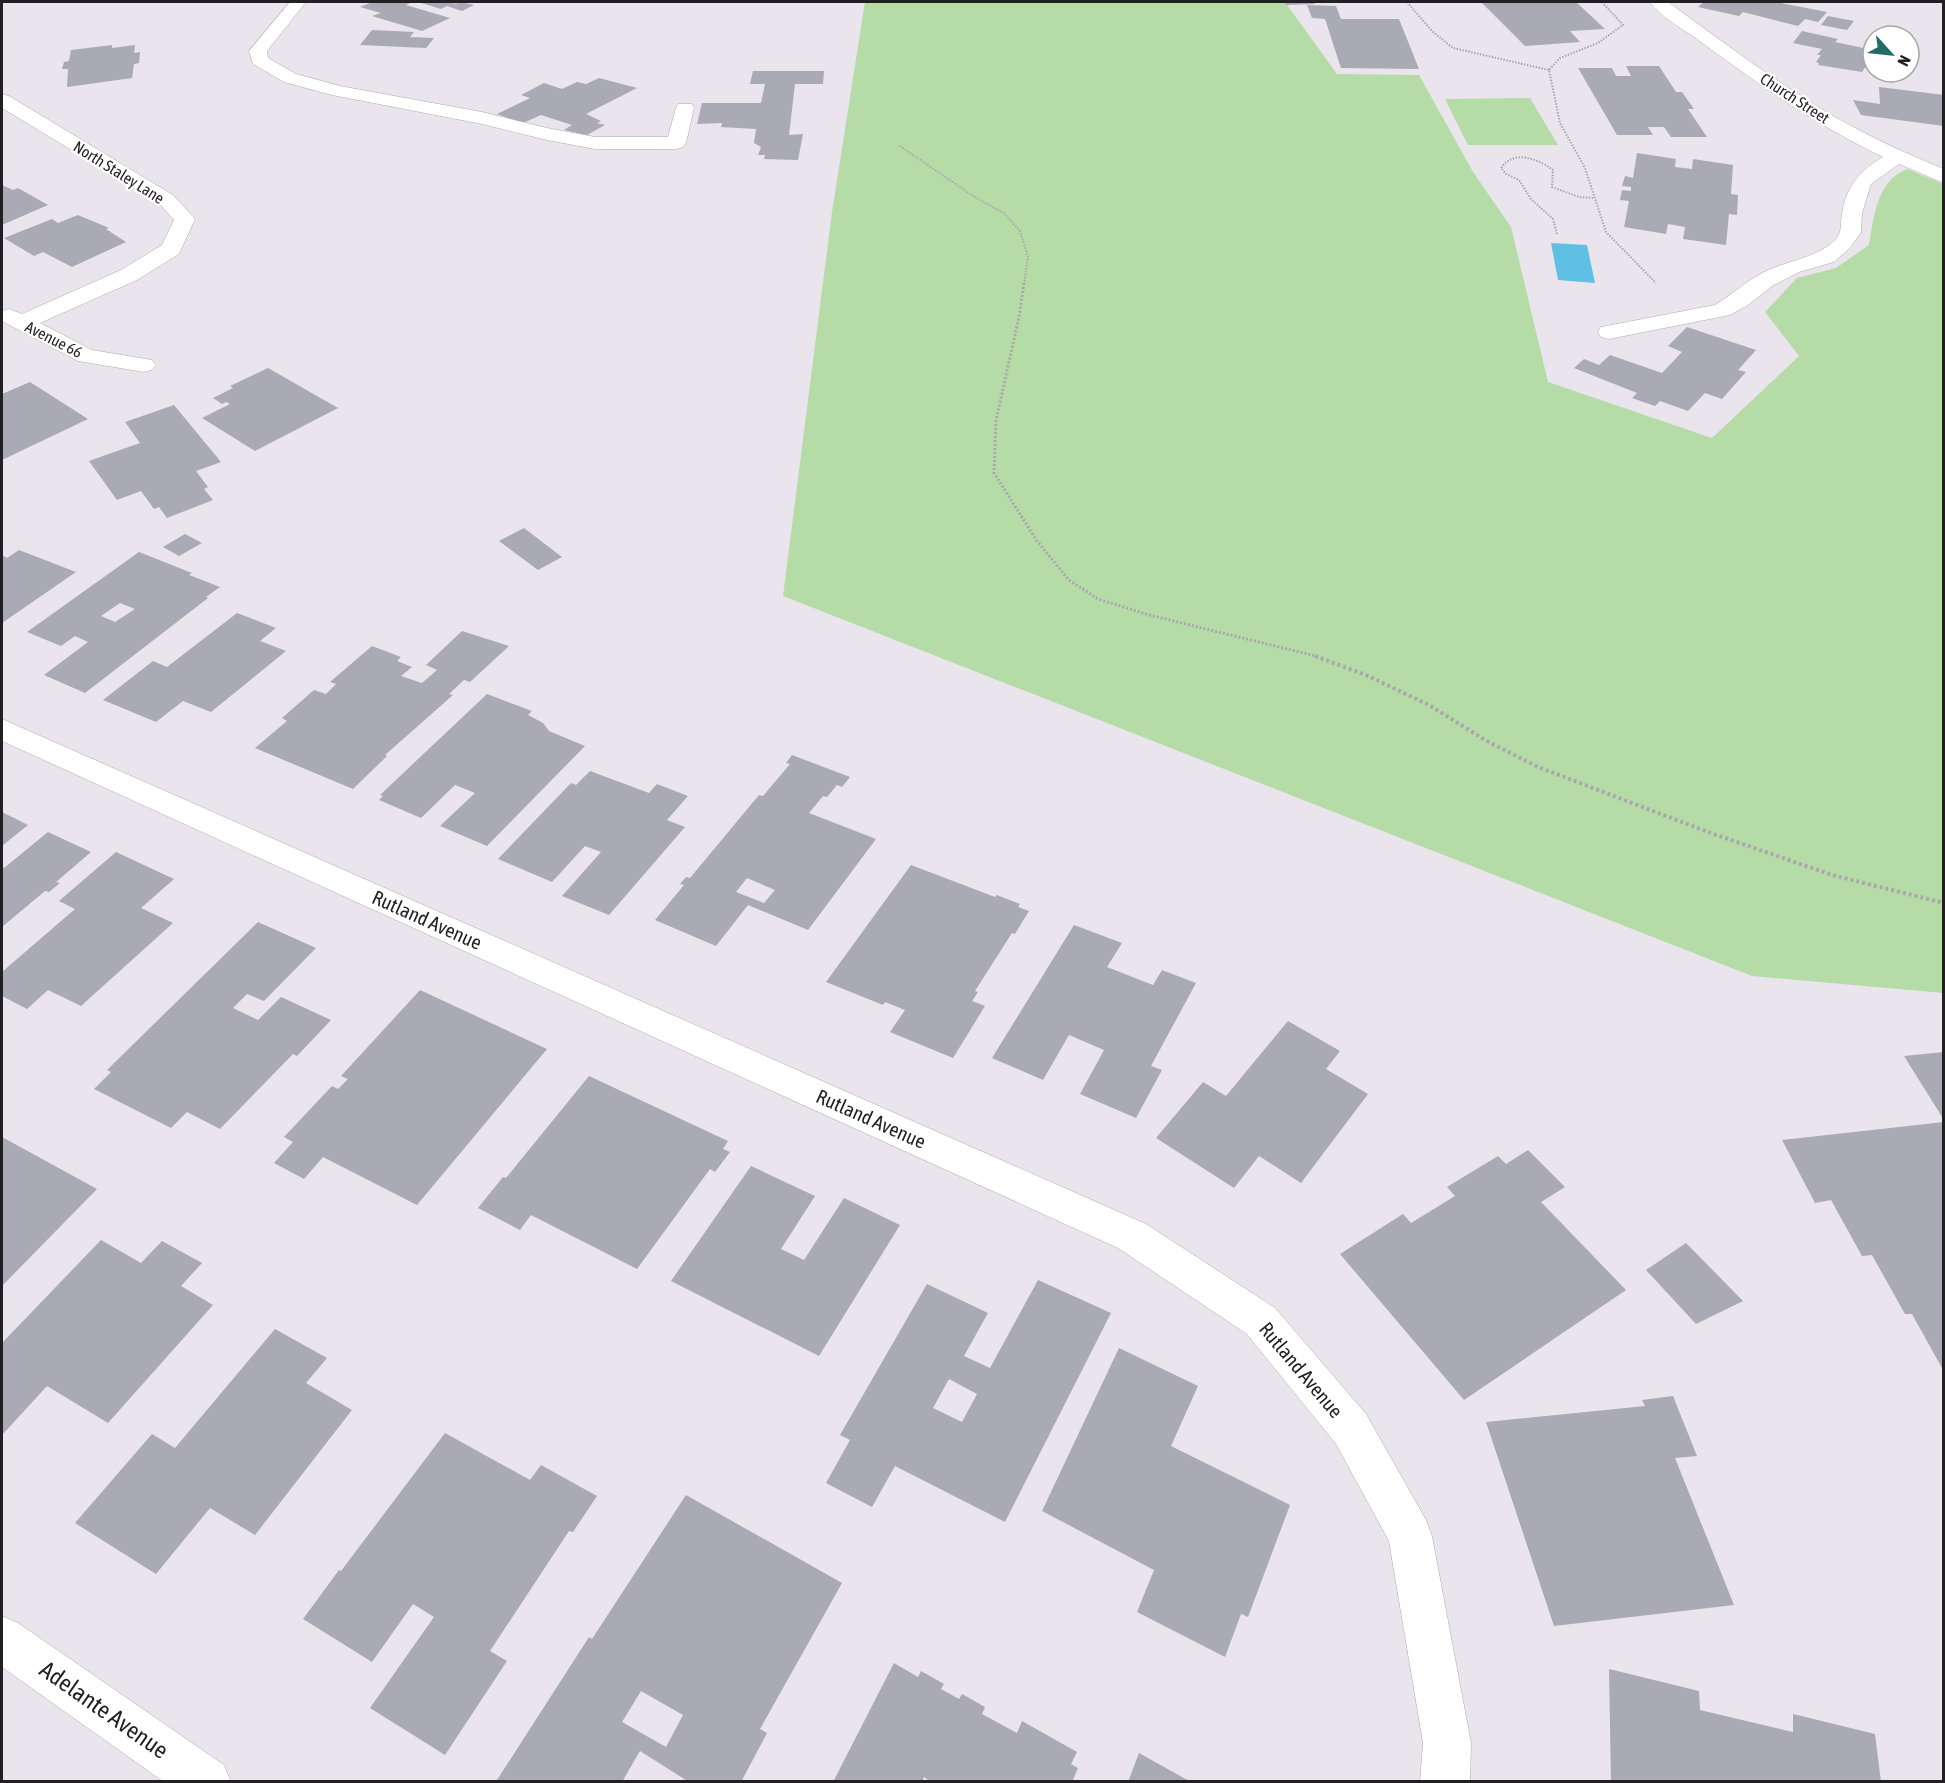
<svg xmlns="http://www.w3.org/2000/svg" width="1945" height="1783" viewBox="0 0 1945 1783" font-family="'Asap Condensed',sans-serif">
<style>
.green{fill:#b5dca7}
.water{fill:#60c0e4}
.building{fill:#a9aab3;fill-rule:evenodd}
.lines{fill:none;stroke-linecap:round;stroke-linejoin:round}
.minor-casing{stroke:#afa9b0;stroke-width:1}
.path-far2{stroke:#aba6ac;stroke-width:2;stroke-dasharray:1.5 1.5;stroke-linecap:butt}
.path-far1{stroke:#aba6ac;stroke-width:3;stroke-dasharray:2 2;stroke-linecap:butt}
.path{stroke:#aba6ac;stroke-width:4;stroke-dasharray:3 3;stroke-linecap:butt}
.minor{fill:#fff;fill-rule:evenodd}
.labels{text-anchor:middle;stroke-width:4.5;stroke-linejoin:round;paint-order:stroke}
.far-street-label{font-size:16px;fill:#211f22;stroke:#fff}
.street-label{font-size:20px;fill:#211f22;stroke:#fff}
.near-street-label{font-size:24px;fill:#211f22;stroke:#fff}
</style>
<rect width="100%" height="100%" fill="#eae4ec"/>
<!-- green -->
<g class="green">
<path d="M865,2H1285L1337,74L1419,75L1473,172L1511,227L1548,382L1712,438L1799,356L1765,312L1797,278L1836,268L1869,245C1874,217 1876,182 1907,169L1943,184V993L1752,976L783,596L832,212Z"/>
<polygon points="1530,98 1558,145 1468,145 1445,99"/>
</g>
<!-- water -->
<polygon class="water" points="1551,243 1587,245 1595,283 1558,280"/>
<!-- building -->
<g class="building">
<polygon points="372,2 404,2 410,3 406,5 450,18 422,31 372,16 381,13 360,7"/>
<polygon points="418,2 458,2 452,5 461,2 474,5 462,11 447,6 441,9"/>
<polygon points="1284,2 1314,2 1315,4 1286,5"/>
<polygon points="1481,2 1576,2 1605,29 1570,31 1580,42 1525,46"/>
<polygon points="1704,2 1776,2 1827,12 1818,22 1805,19 1798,26 1743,12 1739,16 1698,7"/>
<polygon points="1307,5 1336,6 1341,19 1399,19 1419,69 1341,68 1325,19 1312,18"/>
<polygon points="1828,16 1854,21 1847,30 1821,25"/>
<polygon points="372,30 414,32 410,37 434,38 426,48 360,45"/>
<polygon points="1802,31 1838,39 1835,42 1873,50 1873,56 1862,72 1818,65 1819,63 1816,62 1821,55 1817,55 1822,49 1793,43"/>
<polygon points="112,45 112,48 135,45 134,53 140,52 139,63 134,64 132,78 67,87 68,69 62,69 64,62 69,61 71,50"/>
<polygon points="1626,66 1659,66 1676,92 1682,92 1694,109 1688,109 1707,137 1671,137 1664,127 1648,127 1653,135 1617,135 1578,68 1612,68 1616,76 1631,76"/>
<polygon points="753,71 824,71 823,84 795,84 789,135 803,134 798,160 764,159 765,155 758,155 761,147 754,143 756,129 721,127 722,123 697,124 702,103 761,103 765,84 750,84"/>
<polygon points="599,78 637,88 586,114 601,121 597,123 605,125 587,135 564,130 572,125 541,115 523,123 497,114 530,98 521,95 544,83 562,89 577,82 586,84"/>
<polygon points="1879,87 1944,95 1944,126 1861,115 1853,100 1880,104"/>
<polygon points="1637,153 1676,159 1675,167 1692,169 1693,159 1733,165 1731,194 1738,195 1737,215 1729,214 1726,245 1683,239 1685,227 1668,224 1666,234 1624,227 1629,201 1620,200 1622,190 1631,191 1631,187 1622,186 1625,176 1633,178"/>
<polygon points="2,185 13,190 18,188 48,205 2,225"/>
<polygon points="78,215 109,228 106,229 126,242 72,267 43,252 34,256 4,238 52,219 58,223"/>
<polygon points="1687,327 1756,350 1738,370 1746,372 1722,399 1705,393 1688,411 1660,401 1655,406 1632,398 1637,393 1574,368 1584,359 1599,365 1610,355 1662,373 1682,352 1668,346"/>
<polygon points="268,368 338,408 255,451 202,418 230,404 226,402 222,404 213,398 233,388 230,386"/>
<polygon points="30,382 88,419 2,460 2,394"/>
<polygon points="174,405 221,462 196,471 208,487 204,489 213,500 167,518 159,507 154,509 141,491 117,500 89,461 140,443 125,422"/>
<polygon points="524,528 562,557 538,570 499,541"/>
<polygon points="185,534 202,543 179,556 163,547"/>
<polygon points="19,550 76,572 2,623 2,555 7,558"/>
<path d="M139,552L192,573L189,575L220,587L206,597L208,598L85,693L44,675L88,642L75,636L61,646L27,632ZM120,603L135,609L115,622L101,616Z"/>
<polygon points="237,613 276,628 260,641 286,651 211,712 183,701 156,722 103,700 153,661 167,667"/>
<polygon points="462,631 509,646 470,682 464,680 449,694 453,695 385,755 387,756 353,789 255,748 287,721 282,718 314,690 326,694 336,684 330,682 372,646 401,657 397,661 412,667 401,676 422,683 437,670 426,665"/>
<polygon points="487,694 532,711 528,715 543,723 549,731 585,746 487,846 440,826 475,793 455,785 421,818 379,800 383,796 380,795"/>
<path d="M792,755L850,777L842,787L837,785L827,797L823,796L809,813L876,839L808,930L748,905L716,946L655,920L684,885L680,884L686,877L690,878L759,795L763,796L790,764L786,763ZM747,878L775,890L764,903L736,892Z"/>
<polygon points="590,771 649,793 657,784 688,796 667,820 685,827 609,915 562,896 601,852 585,846 552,882 498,859 571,783 576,785"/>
<polygon points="2,812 28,825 2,846"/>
<polygon points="48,832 91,852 56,882 60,883 49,892 45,891 2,927 2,867 4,868"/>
<polygon points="116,852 174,879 141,908 173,923 81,1006 48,990 27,1009 2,996 2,972 75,909 59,901"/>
<polygon points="911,865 995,897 997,895 1020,904 1018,907 1029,911 1015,934 1012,933 975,991 978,992 972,1001 985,1006 953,1058 890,1032 905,1010 885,1002 883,1005 826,982"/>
<polygon points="258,922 316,948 264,1001 247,994 233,1008 258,1020 281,997 331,1020 297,1056 293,1054 220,1129 187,1112 171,1128 94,1089 111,1072 107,1070"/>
<polygon points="1074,925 1122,943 1107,967 1153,985 1162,970 1196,983 1151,1066 1162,1070 1136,1118 1080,1094 1104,1050 1069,1035 1043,1080 992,1058"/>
<polygon points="420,990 547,1049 417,1205 323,1157 304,1179 274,1163 293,1142 284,1137 332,1086 338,1089 348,1079 341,1076"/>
<polygon points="1288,1021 1340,1051 1326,1069 1368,1094 1301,1183 1259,1156 1234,1188 1156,1138 1203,1082 1226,1096"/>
<polygon points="1944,1052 1944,1120 1904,1056"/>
<polygon points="589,1076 728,1141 723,1149 730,1152 715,1172 710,1169 637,1269 531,1215 520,1230 478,1208 503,1177 506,1178"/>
<polygon points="1944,1122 1944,1367 1942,1368 1912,1314 1905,1314 1872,1255 1862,1256 1831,1200 1815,1203 1782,1140"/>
<polygon points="2,1137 97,1189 2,1286"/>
<polygon points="1528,1150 1565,1187 1541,1202 1626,1290 1464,1400 1340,1254 1403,1214 1411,1223 1455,1196 1447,1187 1498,1156 1506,1164"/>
<polygon points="751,1166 815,1196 781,1249 804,1260 844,1198 900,1225 819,1356 671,1281"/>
<polygon points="101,1240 141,1263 162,1241 202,1263 181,1286 213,1305 108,1423 47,1386 2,1435 2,1343"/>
<polygon points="1686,1243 1743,1301 1696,1324 1646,1270"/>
<path d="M1038,1280L1111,1313L1005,1522L895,1466L872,1507L826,1483L850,1440L840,1435L927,1284L988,1313L964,1356L990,1368ZM949,1379L977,1394L962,1422L933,1408Z"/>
<polygon points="275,1329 327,1358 306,1383 352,1410 255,1535 210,1508 156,1574 75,1523 152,1434 175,1448"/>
<polygon points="1119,1348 1198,1386 1171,1446 1290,1505 1248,1617 1241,1614 1225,1657 1137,1612 1154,1570 1042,1511"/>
<polygon points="1673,1396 1697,1456 1675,1458 1734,1605 1554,1626 1486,1422 1645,1406 1642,1400"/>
<polygon points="445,1433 530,1480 541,1465 597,1496 573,1532 569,1531 490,1651 507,1661 445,1755 370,1708 434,1617 413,1604 372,1662 303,1619 339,1570 341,1571"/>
<path d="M686,1495L842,1583L760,1729L767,1733L741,1782H689L640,1751L622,1782H499L497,1780L589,1637L592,1639ZM641,1691L683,1715L666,1747L622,1722Z"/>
<polygon points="894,1663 918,1677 921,1671 944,1684 941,1689 959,1699 962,1694 985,1707 982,1714 1017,1733 1022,1721 1077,1752 1071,1764 1078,1768 1072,1782 931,1782 924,1777 922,1782 833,1782"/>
<polygon points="1609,1669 1699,1691 1700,1710 1793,1732 1793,1714 1875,1734 1881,1782 1611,1782"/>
<polygon points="1139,1753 1191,1782 1128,1782"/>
</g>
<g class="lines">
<!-- minor casing -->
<g class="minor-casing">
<g id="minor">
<polygon points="290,2 306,2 267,51 268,58 296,74 340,86 482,112 547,128 595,137 668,137 676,108 678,104 692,104 694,108 686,143 683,147 676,149 595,149 547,140 482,124 332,95 284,82 253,64 249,51"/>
<path d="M1650,2H1668C1723,42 1777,83 1835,117C1870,137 1907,154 1944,169V183L1899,164L1871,184L1862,213L1861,232L1850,248L1834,262L1799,272L1772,286L1748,305L1730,315L1609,339L1601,337L1598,332L1601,327L1715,305C1730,296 1742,285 1757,276C1781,261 1817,259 1835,240C1843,232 1840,223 1842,214C1846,187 1860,170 1883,157C1816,125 1756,83 1697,39C1682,28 1660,17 1650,2Z"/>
<polygon points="2,94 9,96 173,195 195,219 179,254 137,280 40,323 92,350 152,360 156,365 152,370 144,372 78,361 2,321 2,311 9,309 22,314 121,270 162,245 174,220 159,203 2,108"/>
<polygon points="2,719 1146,1224 1275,1308 1366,1414 1426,1520 1432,1536 1471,1743 1470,1782 1420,1782 1423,1743 1389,1541 1336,1444 1247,1334 1118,1248 2,741"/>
<polygon points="2,1616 18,1623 224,1765 231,1782 164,1782 2,1667"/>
</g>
</g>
<!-- path-far2 -->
<g class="path-far2">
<polyline points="1407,2 1433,32 1453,48 1549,70"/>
<polyline points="1602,2 1623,25 1598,43 1560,58 1549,70 1560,123 1585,168 1606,232 1656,283"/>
<polyline points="900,146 973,196 1005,214 1020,231 1028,257 1024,285"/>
<path d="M1557,234L1553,219L1531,199L1519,180L1506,174L1501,168C1514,149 1538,159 1553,170L1552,187L1579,197L1593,198"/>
</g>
<!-- path-far1 -->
<polyline class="path-far1" points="1024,283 1019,317 996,420 994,473 1037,541 1069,580 1098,599 1149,615 1320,657"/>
<!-- path -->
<polyline class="path" points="1315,656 1366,675 1429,705 1485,740 1538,767 1708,832 1832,875 1944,903"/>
<!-- minor -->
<use href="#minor" class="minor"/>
</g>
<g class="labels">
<!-- far-street labels -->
<g class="far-street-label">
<text transform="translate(1795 98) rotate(33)" y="6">Church Street</text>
<text transform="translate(119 172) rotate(32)" y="6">North Staley Lane</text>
<text transform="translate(54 339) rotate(27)" y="6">Avenue 66</text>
</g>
<!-- street labels -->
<g class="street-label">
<text transform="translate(427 920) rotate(24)" y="7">Rutland Avenue</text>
<text transform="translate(871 1119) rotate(24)" y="7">Rutland Avenue</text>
<text transform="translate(1301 1370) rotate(50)" y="7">Rutland Avenue</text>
</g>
<!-- near-street labels -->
<g class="near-street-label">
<text transform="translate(104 1710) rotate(35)" y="8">Adelante Avenue</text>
</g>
</g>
<!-- border -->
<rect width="1945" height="1783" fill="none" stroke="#211f22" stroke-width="6"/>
<!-- north arrow -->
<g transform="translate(1891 54) rotate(117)"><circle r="28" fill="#ffffff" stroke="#a6a5a7" stroke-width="1.5"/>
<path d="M0-4.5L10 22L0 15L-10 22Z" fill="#216c69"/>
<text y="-9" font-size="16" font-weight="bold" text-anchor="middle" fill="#211f22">N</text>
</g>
</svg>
